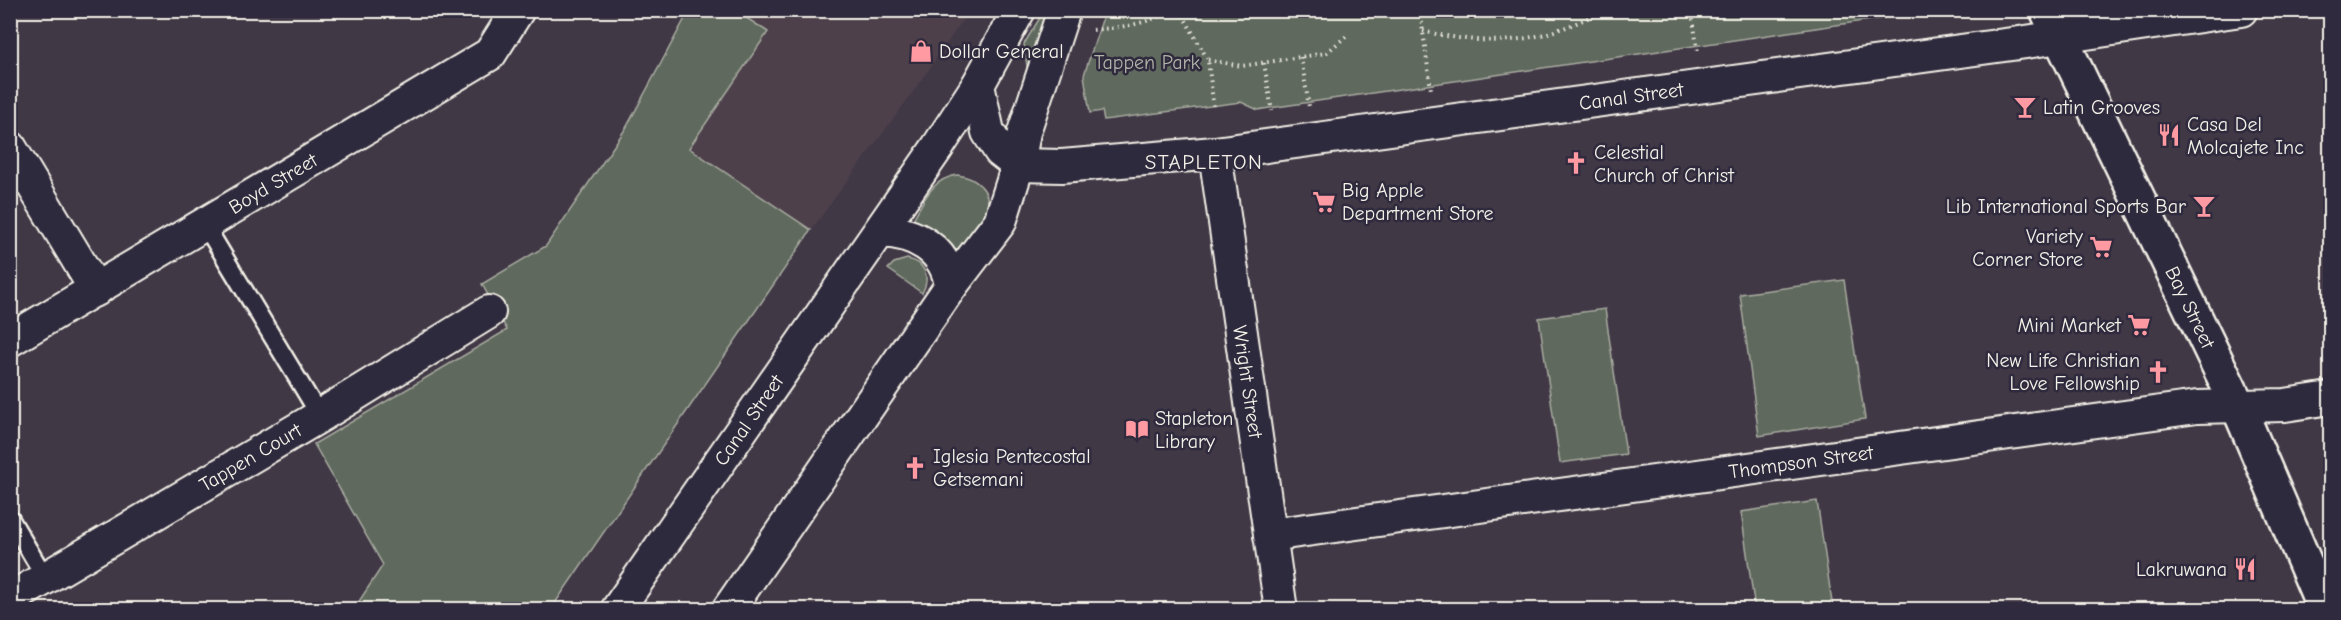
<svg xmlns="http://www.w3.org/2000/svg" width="2341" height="620" viewBox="0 0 2341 620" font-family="'Comic Neue',sans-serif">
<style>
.built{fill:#4e414c}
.green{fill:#5f695d;stroke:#aaada2;stroke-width:1.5}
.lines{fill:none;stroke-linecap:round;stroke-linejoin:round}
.lane-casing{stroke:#f4f1e8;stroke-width:21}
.street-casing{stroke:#f4f1e8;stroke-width:36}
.secondary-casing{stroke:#f4f1e8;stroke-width:38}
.path{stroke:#f4f1e8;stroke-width:4;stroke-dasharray:1.5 4.5;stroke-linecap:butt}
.lane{stroke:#2f2a3d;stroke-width:16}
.street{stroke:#2f2a3d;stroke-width:32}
.secondary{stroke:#2f2a3d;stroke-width:33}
.labels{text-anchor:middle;stroke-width:5;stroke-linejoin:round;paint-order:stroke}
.poi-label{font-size:20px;fill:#f4f1e8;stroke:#2f2a3d;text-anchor:start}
.park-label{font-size:20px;fill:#b1b4a9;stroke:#2f2a3d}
.street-label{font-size:20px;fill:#f4f1e8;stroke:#2f2a3d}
.neighbourhood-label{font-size:21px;letter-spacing:1.5px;fill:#f4f1e8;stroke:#2f2a3d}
</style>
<rect width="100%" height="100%" fill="#413846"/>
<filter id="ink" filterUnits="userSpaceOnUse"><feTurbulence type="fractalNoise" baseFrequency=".0167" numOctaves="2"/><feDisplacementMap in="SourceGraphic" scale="12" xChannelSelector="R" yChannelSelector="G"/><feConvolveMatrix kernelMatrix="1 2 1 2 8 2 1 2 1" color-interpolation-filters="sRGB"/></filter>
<g filter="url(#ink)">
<!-- built -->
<polygon class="built" points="736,11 969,11 913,92 811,230 689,148 768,32"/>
<!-- green -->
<g class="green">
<polygon points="689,11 736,11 768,32 689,148 811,230 551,609 354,609 383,565 314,444 507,330 482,284 546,246 626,128"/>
<polygon points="1044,11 1052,11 1028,73 1024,44"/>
<polygon points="1105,11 1105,10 1932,11 1263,109 1258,110 1241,102 1104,120 1102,111 1090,113 1084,75"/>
<path d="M957,175C975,177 992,190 987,210C983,224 968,238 959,249L953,251L911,223C924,201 931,179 957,175Z"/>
<path d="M907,259C925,262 931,277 922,293L888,269L894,263Z"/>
<polygon points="1844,280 1865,419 1759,436 1740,294"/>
<polygon points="1605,309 1626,454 1560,463 1539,318"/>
<polygon points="1817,501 1833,609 1755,609 1741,512"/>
</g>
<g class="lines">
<!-- lane casing -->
<g class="lane-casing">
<g id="lane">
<polyline points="205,225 320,416"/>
<polyline points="10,518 46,579"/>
</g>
</g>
<!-- street casing -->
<g class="street-casing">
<g id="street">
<path id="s1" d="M978,85L988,132L1000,151L1018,165L1062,166L1215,153L2019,43L2241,10"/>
<polyline points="10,147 96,290"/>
<path id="s2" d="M1215,153L1281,610"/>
<path d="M880,231C915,232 946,249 951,286"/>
<path id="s3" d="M10,340L490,54L518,10"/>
<path id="s4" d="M1270,535L2197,407L2285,405L2330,398"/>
<path id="s5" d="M10,599L320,416L489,312"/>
<path id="s6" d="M617,610L937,148L978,85L1019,10"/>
<polyline points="728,610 951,286 1000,222 1018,165 1024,132 1064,10"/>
</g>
</g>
<!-- secondary casing -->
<g class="secondary-casing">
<g id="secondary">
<path id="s7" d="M2047,10L2238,406L2325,610"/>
</g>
</g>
<!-- path -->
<g class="path">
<polyline points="1180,10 1208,60 1214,110"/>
<polyline points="1420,10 1431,90"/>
<polyline points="1656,10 1692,13 1724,10"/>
<polyline points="1692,13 1698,53"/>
<path d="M1093,30C1121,27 1146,25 1171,10"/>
<path d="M1423,31C1468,42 1513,46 1557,30C1574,25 1589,17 1605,10"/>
<polyline points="1301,57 1309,107"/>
<polyline points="1208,60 1242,66 1326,53 1349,34"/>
<polyline points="1264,63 1272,111"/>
</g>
<!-- lane -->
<use href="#lane" class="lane"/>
<!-- street -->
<use href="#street" class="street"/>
<!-- secondary -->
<use href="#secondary" class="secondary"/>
</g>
</g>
<!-- icons -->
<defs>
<g id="shop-bare" transform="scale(1.8)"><path d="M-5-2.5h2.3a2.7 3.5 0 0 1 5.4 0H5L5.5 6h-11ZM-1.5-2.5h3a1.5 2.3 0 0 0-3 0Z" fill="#ff9aa2" stroke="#2f2a3d" stroke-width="2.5" paint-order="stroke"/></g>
<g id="bar-bare" transform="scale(1.8)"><path d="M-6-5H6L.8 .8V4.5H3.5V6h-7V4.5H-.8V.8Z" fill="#ff9aa2" stroke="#2f2a3d" stroke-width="2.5" paint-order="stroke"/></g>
<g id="restaurant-bare" transform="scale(1.8)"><path d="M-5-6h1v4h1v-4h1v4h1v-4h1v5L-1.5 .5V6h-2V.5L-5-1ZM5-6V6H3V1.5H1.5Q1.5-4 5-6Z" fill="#ff9aa2" stroke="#2f2a3d" stroke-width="2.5" paint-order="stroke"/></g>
<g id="church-bare" transform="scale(1.8)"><path d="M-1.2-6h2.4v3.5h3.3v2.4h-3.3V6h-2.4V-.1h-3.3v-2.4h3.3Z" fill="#ff9aa2" stroke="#2f2a3d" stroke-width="2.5" paint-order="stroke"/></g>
<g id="supermarket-bare" transform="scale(1.8)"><path d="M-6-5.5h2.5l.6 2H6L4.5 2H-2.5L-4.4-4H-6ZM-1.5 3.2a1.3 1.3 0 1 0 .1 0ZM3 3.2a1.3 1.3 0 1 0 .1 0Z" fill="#ff9aa2" stroke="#2f2a3d" stroke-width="2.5" paint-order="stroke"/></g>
<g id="library-bare" transform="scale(1.8)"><path d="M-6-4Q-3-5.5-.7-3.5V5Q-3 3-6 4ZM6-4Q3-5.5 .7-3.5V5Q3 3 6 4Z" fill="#ff9aa2" stroke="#2f2a3d" stroke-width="2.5" paint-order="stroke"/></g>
</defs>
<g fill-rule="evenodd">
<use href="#shop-bare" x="921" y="51"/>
<use href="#bar-bare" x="2025" y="107"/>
<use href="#restaurant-bare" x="2169" y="135"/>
<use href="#church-bare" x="1576" y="163"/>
<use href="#supermarket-bare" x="1324" y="202"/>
<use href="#bar-bare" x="2204" y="206"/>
<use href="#supermarket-bare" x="2101" y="247"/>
<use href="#supermarket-bare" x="2139" y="325"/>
<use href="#church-bare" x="2158" y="372"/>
<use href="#library-bare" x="1137" y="429"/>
<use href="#church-bare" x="915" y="468"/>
<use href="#restaurant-bare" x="2245" y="569"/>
</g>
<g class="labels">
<!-- poi labels -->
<g class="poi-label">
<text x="939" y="58">Dollar General</text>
<text x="2043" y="114">Latin Grooves</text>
<text x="2187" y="131">Casa Del<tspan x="2187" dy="23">Molcajete Inc</tspan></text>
<text x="1594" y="159">Celestial<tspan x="1594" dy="23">Church of Christ</tspan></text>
<text x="1342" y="197">Big Apple<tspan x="1342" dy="23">Department Store</tspan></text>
<text x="2186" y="213" text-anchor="end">Lib International Sports Bar</text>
<text x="2083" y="243" text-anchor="end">Variety<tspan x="2083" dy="23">Corner Store</tspan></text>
<text x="2121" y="332" text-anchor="end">Mini Market</text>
<text x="2140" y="367" text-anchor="end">New Life Christian<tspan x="2140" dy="23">Love Fellowship</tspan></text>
<text x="1155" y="425">Stapleton<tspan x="1155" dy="23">Library</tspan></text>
<text x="933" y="463">Iglesia Pentecostal<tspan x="933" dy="23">Getsemani</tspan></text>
<text x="2227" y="576" text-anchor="end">Lakruwana</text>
</g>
<!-- park labels -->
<g class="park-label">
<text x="1147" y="69">Tappen Park</text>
</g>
<!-- street labels -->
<g class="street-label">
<text dy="7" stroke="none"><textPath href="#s1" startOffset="711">Canal Street</textPath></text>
<text dy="7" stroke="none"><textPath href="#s3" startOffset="306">Boyd Street</textPath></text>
<text dy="7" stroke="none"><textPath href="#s7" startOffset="330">Bay Street</textPath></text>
<text dy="7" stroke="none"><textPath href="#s2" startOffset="231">Wright Street</textPath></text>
<text dy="7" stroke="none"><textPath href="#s6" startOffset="231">Canal Street</textPath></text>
<text dy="7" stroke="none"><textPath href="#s5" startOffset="279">Tappen Court</textPath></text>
<text dy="7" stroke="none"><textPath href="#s4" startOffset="536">Thompson Street</textPath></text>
</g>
<!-- neighbourhood labels -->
<g class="neighbourhood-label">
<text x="1204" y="169">STAPLETON</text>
</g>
</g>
<!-- margin -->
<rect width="2341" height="620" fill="none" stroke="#2f2a3d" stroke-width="36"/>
<rect x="18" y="18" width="2305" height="584" fill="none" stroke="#f4f1e8" stroke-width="2" filter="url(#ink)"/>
</svg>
